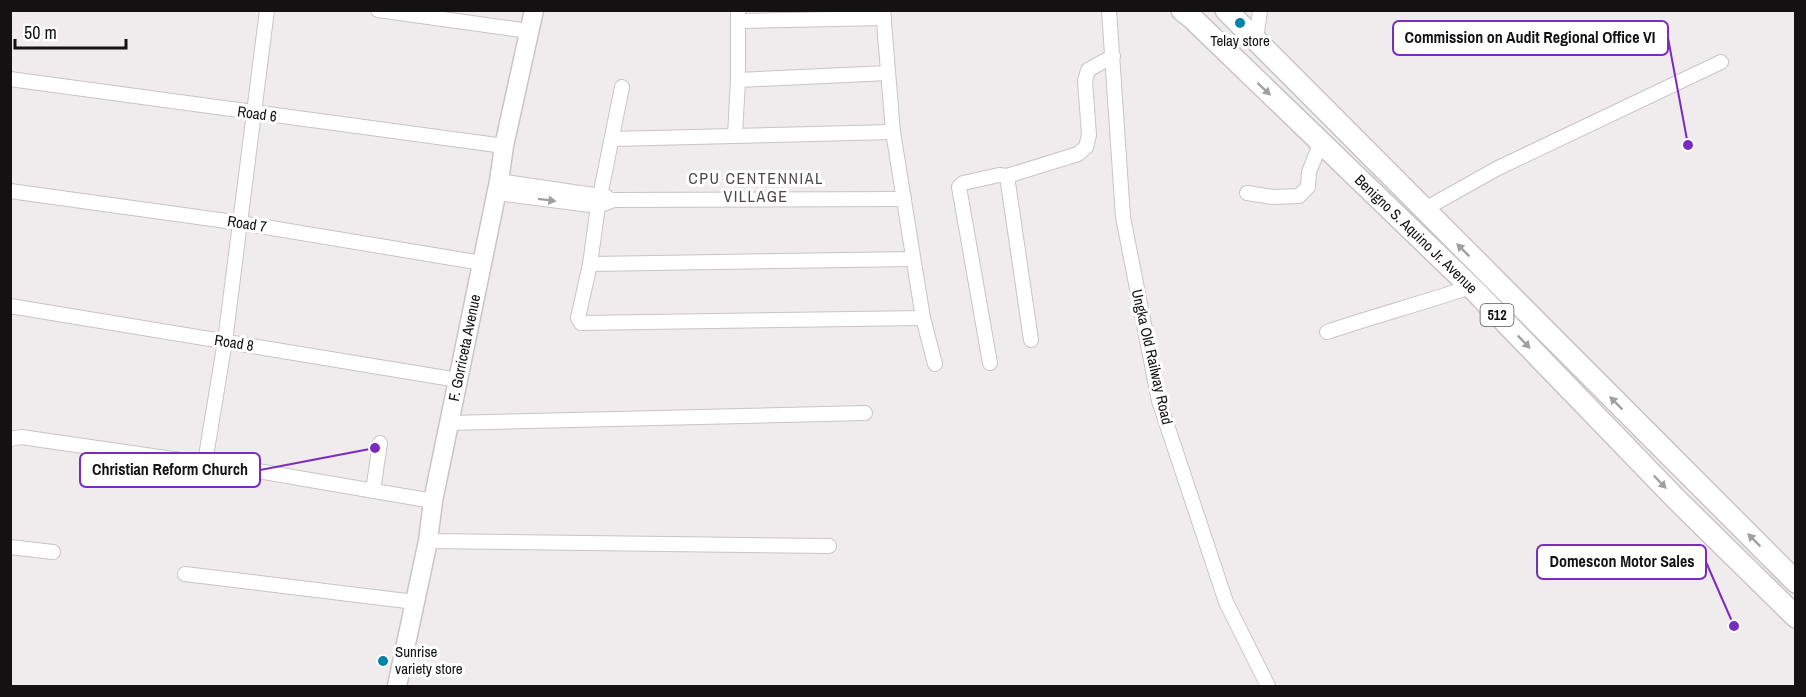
<svg xmlns="http://www.w3.org/2000/svg" width="1806" height="697" viewBox="0 0 1806 697" font-family="'Archivo Narrow',sans-serif">
<style>
.lines{fill:none;stroke-linecap:round;stroke-linejoin:round}
.minor-casing{stroke:#c9c4c6;stroke-width:16}
.secondary-casing{stroke:#c9c4c6;stroke-width:21}
.primary-casing{stroke:#c9c4c6;stroke-width:24}
.minor{stroke:#fff;stroke-width:14}
.secondary{stroke:#fff;stroke-width:18}
.primary{stroke:#fff;stroke-width:21}
.oneway{fill:#a1a0a0}
.poi-dot{fill:#0084a7;stroke:#fff;stroke-width:2}
.labels{text-anchor:middle;stroke-width:6;stroke-linejoin:round;paint-order:stroke}
.shield{fill:#fff;stroke:#5a5859;stroke-width:1.5}
.shield-label{font-size:14px;font-weight:bold;fill:#131112}
.poi-label{font-size:15px;fill:#131112;stroke:#fff}
.street-label{font-size:15px;fill:#131112;stroke:#fff}
.neighbourhood-label{font-size:16px;letter-spacing:1.5px;fill:#4d494b;stroke:#fff}
.leader{fill:none;stroke:#7b2cbf;stroke-width:2}
.callout-dot{fill:#7b2cbf;stroke:#fff;stroke-width:2}
.callout{fill:#fff;stroke:#7b2cbf;stroke-width:2}
.callout-label{font-size:16px;text-anchor:middle;font-weight:bold;fill:#131112}
</style>
<rect width="100%" height="100%" fill="#f0ecee"/>
<g class="lines">
<!-- minor casing -->
<g class="minor-casing">
<g id="minor">
<polyline points="378,10 529,31"/>
<polyline points="883,10 893,132 923,318 935,364"/>
<polyline points="1109,10 1123,217 1159,401 1226,602 1268,686"/>
<polyline points="739,21 884,18"/>
<polyline points="1256,40 1260,10"/>
<polyline points="10,79 504,146"/>
<polyline points="738,80 888,73"/>
<polyline points="622,87 598,206 590,264 578,318 581,323 923,318"/>
<polyline points="735,135 738,80 738,10"/>
<polyline points="612,139 893,132"/>
<polyline points="1007,176 1031,340"/>
<polyline points="499,181 607,197"/>
<polyline points="10,191 241,223 482,263"/>
<polyline points="497,193 598,206 614,200 904,199"/>
<polyline points="1247,193 1273,197 1299,196 1308,187 1309,172 1321,142"/>
<polyline points="1423,210 1498,168 1721,62"/>
<polyline points="590,264 913,259"/>
<polyline points="10,306 458,380"/>
<path d="M1327,332C1374,316 1423,303 1470,287"/>
<polyline points="990,363 959,187 963,183 999,175 1007,176 1078,154 1086,147 1089,135 1085,81 1088,70 1113,56"/>
<polyline points="449,423 865,413"/>
<polyline points="10,439 21,437 187,461 205,462 433,501"/>
<polyline points="205,462 225,341 267,10"/>
<polyline points="373,491 380,443"/>
<polyline points="428,541 829,546"/>
<polyline points="10,547 53,552"/>
<polyline points="185,574 415,602"/>
</g>
</g>
<!-- secondary casing -->
<g class="secondary-casing">
<g id="secondary">
<path id="s1" d="M397,686L428,541L433,501L499,181L504,146L534,10"/>
</g>
</g>
<!-- primary casing -->
<g class="primary-casing">
<g id="primary">
<path id="s2" d="M1182,10L1192,18L1476,292L1678,501L1796,617"/>
<polyline points="1226,10 1796,582"/>
</g>
</g>
<!-- minor -->
<use href="#minor" class="minor"/>
<!-- secondary -->
<use href="#secondary" class="secondary"/>
<!-- primary -->
<use href="#primary" class="primary"/>
</g>
<!-- one-way arrows -->
<defs><path id="oneway-solid" d="M-6-.8H1V-3.2L6.5 0L1 3.2V.8H-6Z" transform="scale(1.5)"/></defs>
<g class="oneway">
<use href="#oneway-solid" transform="translate(1264 89) rotate(43)"/>
<use href="#oneway-solid" transform="translate(547 200) rotate(7)"/>
<use href="#oneway-solid" transform="translate(1463 250) rotate(-135)"/>
<use href="#oneway-solid" transform="translate(1524 342) rotate(46)"/>
<use href="#oneway-solid" transform="translate(1616 403) rotate(-135)"/>
<use href="#oneway-solid" transform="translate(1660 482) rotate(46)"/>
<use href="#oneway-solid" transform="translate(1754 540) rotate(-135)"/>
</g>
<!-- markers -->
<g class="poi-dot">
<circle cx="1240" cy="23" r="6"/>
<circle cx="383" cy="661" r="6"/>
</g>
<g class="labels">
<!-- shield labels -->
<rect class="shield" x="1480.5" y="304" width="33" height="22" rx="4.5"/>
<g class="shield-label">
<text x="1497" y="320">512</text>
</g>
<!-- poi labels -->
<g class="poi-label">
<text x="1240" y="46">Telay store</text>
<text x="395" y="657" text-anchor="start">Sunrise<tspan x="395" dy="17">variety store</tspan></text>
</g>
<!-- street labels -->
<g class="street-label">
<text transform="translate(257 114) rotate(8)" y="5">Road 6</text>
<text transform="translate(247 224) rotate(9)" y="5">Road 7</text>
<text dy="5" stroke="none"><textPath href="#s2" startOffset="324">Benigno S. Aquino Jr. Avenue</textPath></text>
<text transform="translate(234 343) rotate(9)" y="5">Road 8</text>
<text dy="5" stroke="none"><textPath href="#s1" startOffset="345">F. Gorriceta Avenue</textPath></text>
<text transform="translate(1152 357) rotate(77)" y="5">Ungka Old Railway Road</text>
</g>
<!-- neighbourhood labels -->
<g class="neighbourhood-label">
<text x="756" y="184">CPU CENTENNIAL<tspan x="756" dy="18">VILLAGE</tspan></text>
</g>
</g>
<!-- callouts -->
<path class="leader" d="M1688 145L1668 38M375 448L260 470M1734 626L1706 562"/>
<g class="callout-dot">
<circle cx="1688" cy="145" r="6"/>
<circle cx="375" cy="448" r="6"/>
<circle cx="1734" cy="626" r="6"/>
</g>
<g class="callout">
<rect x="1393" y="21" width="275" height="34" rx="6"/>
<rect x="80" y="453" width="180" height="34" rx="6"/>
<rect x="1537" y="545" width="169" height="34" rx="6"/>
</g>
<g class="callout-label">
<text x="1530" y="43">Commission on Audit Regional Office VI</text>
<text x="170" y="475">Christian Reform Church</text>
<text x="1622" y="567">Domescon Motor Sales</text>
</g>
<!-- border -->
<rect width="1806" height="697" fill="none" stroke="#131112" stroke-width="24"/>
<!-- scale -->
<path d="M15 39v9h111v-9" fill="none" stroke="#131112" stroke-width="3"/>
<text x="24" y="39" font-size="18" fill="#131112" stroke="#ffffff" stroke-width="4.5" paint-order="stroke">50 m</text>
</svg>
